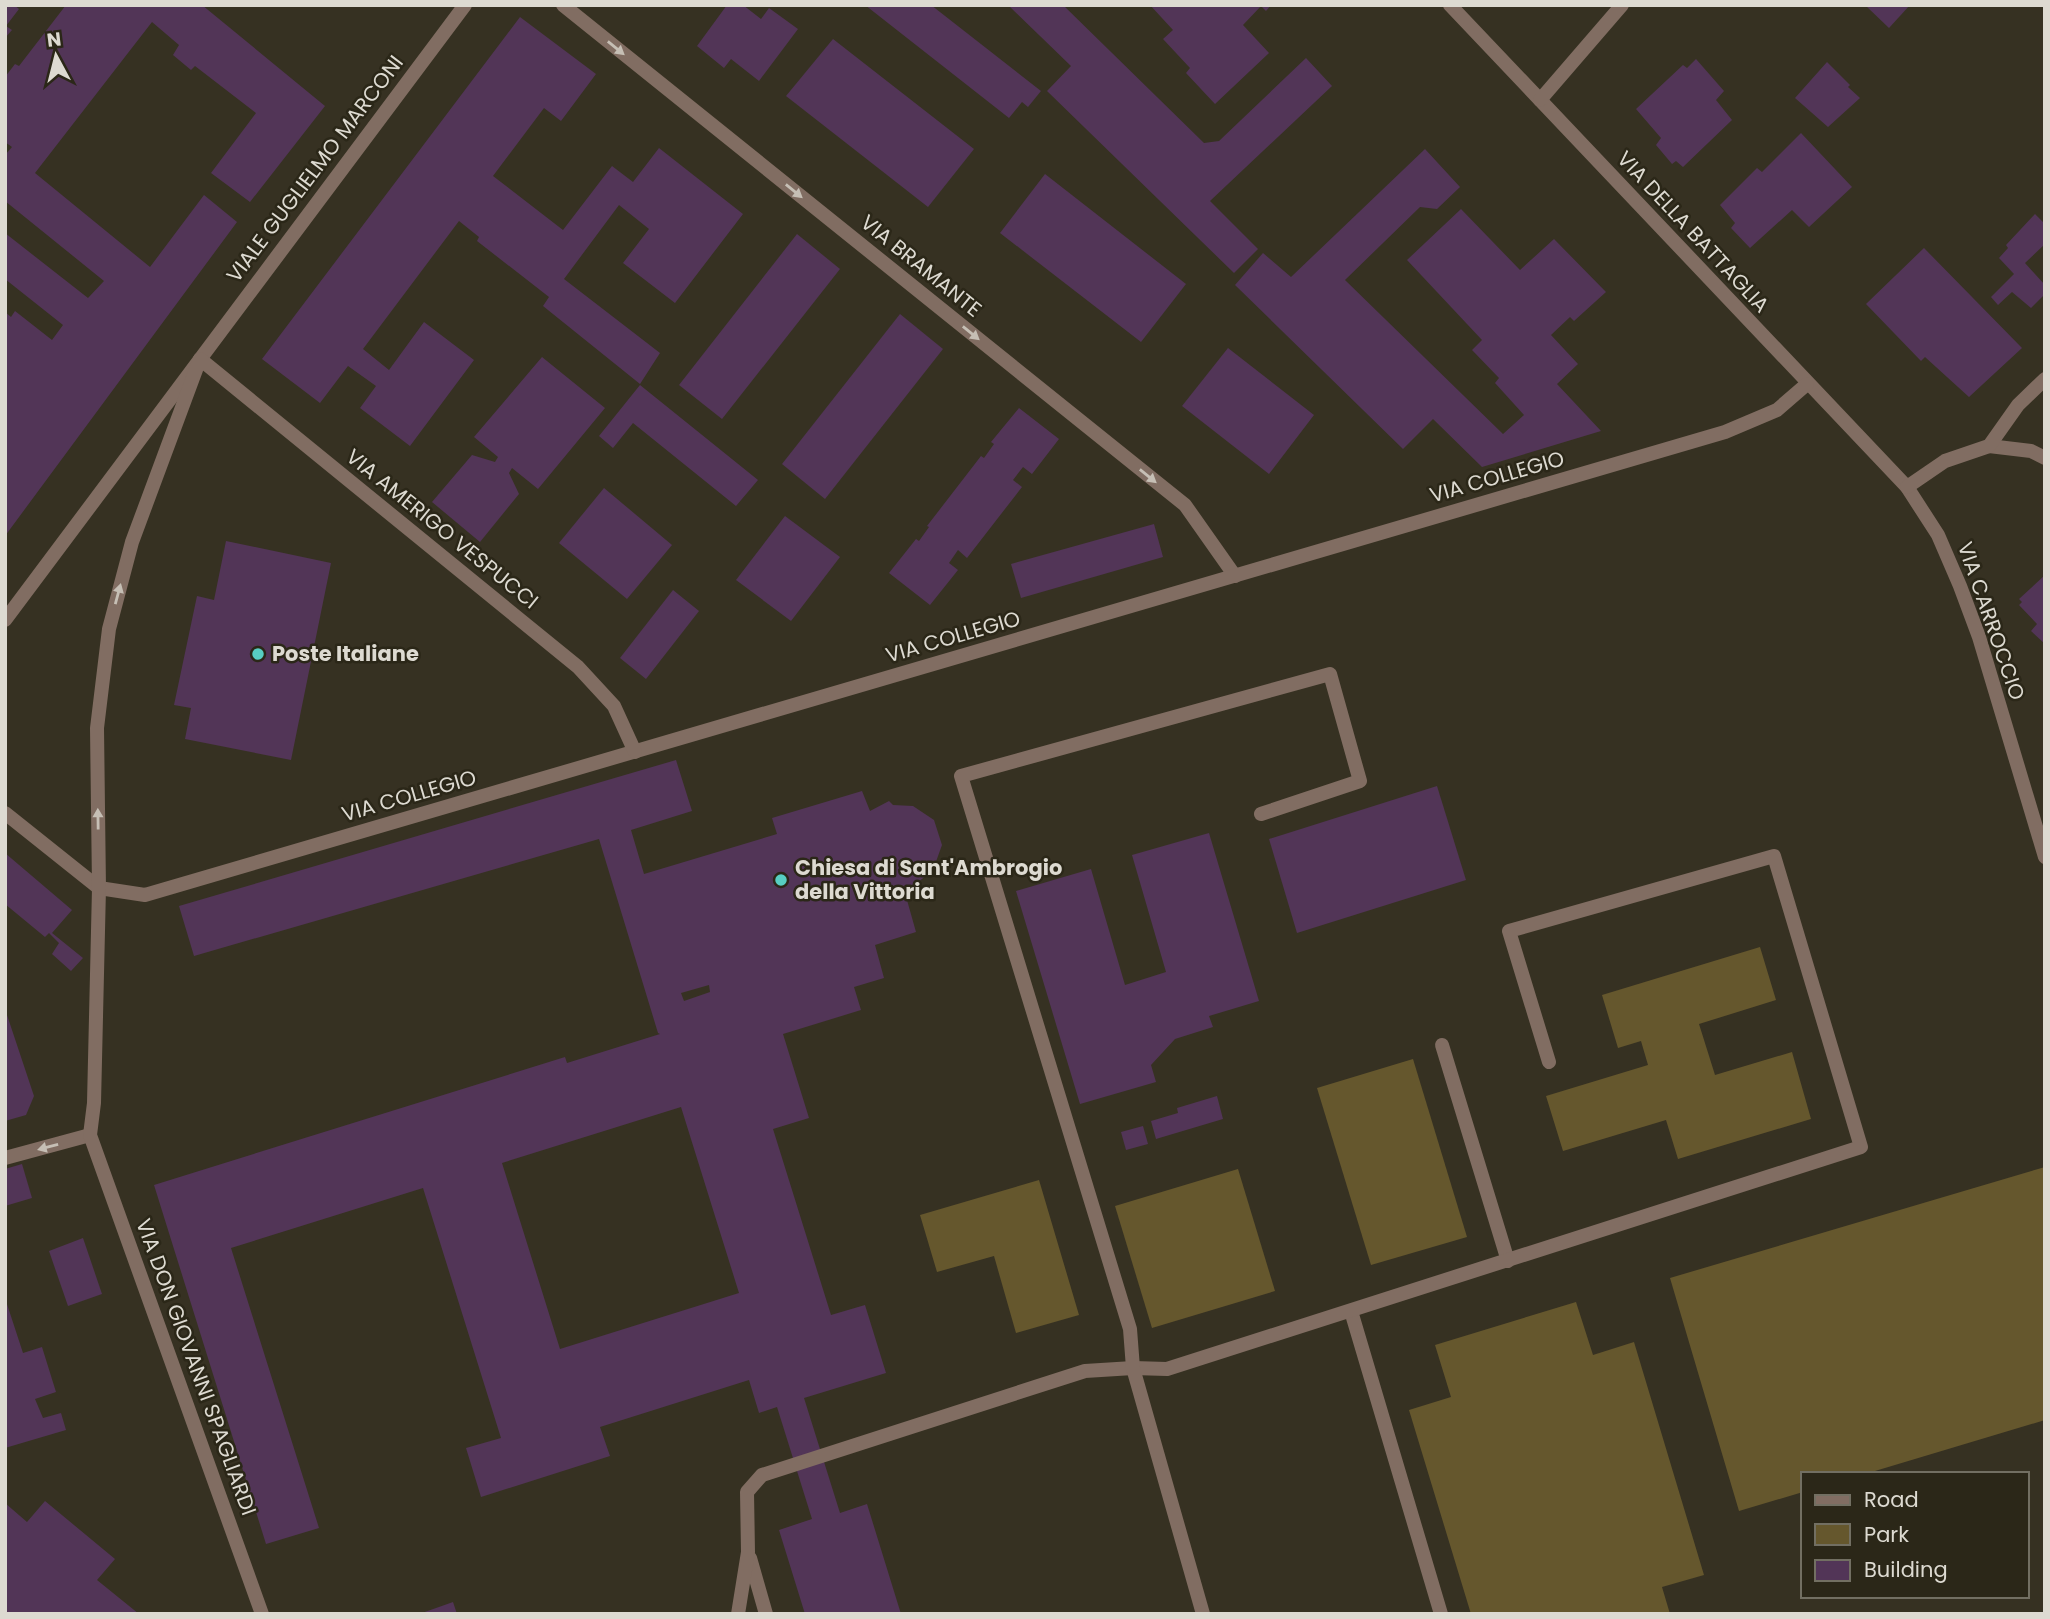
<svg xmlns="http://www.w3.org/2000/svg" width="2050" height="1619" viewBox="0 0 2050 1619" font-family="Poppins,sans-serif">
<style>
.green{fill:#65572d}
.building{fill:#523557;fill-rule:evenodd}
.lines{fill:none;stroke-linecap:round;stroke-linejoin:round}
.service{stroke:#816d62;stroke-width:14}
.minor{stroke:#816d62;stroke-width:14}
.oneway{fill:#c6bfb5}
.poi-dot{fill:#57cec2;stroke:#2b2718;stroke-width:2.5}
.labels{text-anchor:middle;stroke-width:5;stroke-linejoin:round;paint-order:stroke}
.street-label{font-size:21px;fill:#dddad1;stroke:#2b2718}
.poi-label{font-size:21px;font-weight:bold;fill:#dddad1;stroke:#2b2718;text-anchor:start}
</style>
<rect width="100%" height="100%" fill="#363122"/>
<!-- green -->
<g class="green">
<polygon points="1760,947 1776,1000 1699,1024 1715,1075 1792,1052 1811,1119 1678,1159 1666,1120 1563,1151 1546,1096 1648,1065 1641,1041 1618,1048 1602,995"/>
<polygon points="1413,1059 1467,1237 1371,1265 1317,1088"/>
<polygon points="2045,1167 2045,1420 1865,1474 1803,1474 1803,1492 1739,1511 1670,1278"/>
<polygon points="1238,1169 1275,1291 1152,1328 1115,1206"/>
<polygon points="1039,1180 1079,1315 1016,1333 994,1256 937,1272 920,1215"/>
<polygon points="1576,1302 1593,1355 1634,1342 1704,1575 1662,1587 1670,1614 1471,1614 1409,1410 1451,1397 1435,1345"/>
</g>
<!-- building -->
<g class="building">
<polygon points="5,5 14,5 19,9 6,26 12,30 5,38"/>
<polygon points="66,5 202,5 325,106 250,202 211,173 256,113 195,66 191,70 173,55 179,45 152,22 35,173 150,267 204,195 237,222 5,536 5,312 11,317 15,311 52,340 63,325 5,279 5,233 88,298 104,281 5,201 5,155 12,147 5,142 5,77 15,64 19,66"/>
<polygon points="727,5 743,5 761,19 769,8 798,29 759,81 731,59 724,68 697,46"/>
<polygon points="865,5 931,5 1041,91 1028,107 1022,102 1009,118"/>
<polygon points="1008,5 1063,5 1204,143 1219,141 1306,58 1332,86 1210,201 1258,249 1234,273 1047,91 1071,66"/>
<polygon points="1150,5 1271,5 1266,11 1261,6 1243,25 1269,53 1215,104 1186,73 1190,68 1163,39 1173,30"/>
<polygon points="1865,5 1910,5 1889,28"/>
<polygon points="520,17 596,74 561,121 544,108 493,176 563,230 612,166 633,182 659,148 743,214 675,303 623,263 649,229 619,205 564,279 660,353 640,384 543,306 549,297 477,241 479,237 459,221 363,349 389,370 424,322 474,360 410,446 360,408 376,386 348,366 320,403 262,359"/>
<polygon points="833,39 974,149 928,207 786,96"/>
<polygon points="1696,59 1724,91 1716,100 1732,120 1683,167 1676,161 1672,164 1656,145 1661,138 1636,109 1683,65 1687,68"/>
<polygon points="1827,62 1850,85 1848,87 1860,98 1828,127 1795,98"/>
<polygon points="1801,133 1852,187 1809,227 1792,210 1750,248 1731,228 1735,223 1720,205 1757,168 1762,172"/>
<polygon points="1425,149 1460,187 1437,209 1420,207 1345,280 1503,434 1524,415 1495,383 1499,378 1472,350 1482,340 1407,260 1461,209 1520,270 1554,239 1606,292 1574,321 1570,317 1551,335 1578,364 1557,384 1601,431 1482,467 1433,419 1403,449 1235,285 1263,253 1291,277"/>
<polygon points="1045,174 1186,284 1141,342 1000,233"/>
<polygon points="2035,214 2045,224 2045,244 2025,263 2045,285 2045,294 2031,308 2012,292 1998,305 1991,297 2014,274 1999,258 2008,248 2006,245"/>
<polygon points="797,234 840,269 722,419 679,385"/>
<polygon points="1924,248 2022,348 1969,397 1925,357 1921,361 1866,304"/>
<polygon points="900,314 943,349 825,499 782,464"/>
<polygon points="1228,348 1314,415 1269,474 1182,406"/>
<polygon points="542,357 605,408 538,489 512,468 509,473 519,494 480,542 432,502 472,455 495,462 498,457 474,437"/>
<polygon points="640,385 758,480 736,506 633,423 613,448 599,436"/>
<polygon points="1019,408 1059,439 1032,474 1023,467 1013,480 1022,487 967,558 958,550 949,563 958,570 930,605 889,573 916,539 919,541 929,527 927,526 981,456 984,458 994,444 991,442"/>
<polygon points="604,488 672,545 627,599 559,543"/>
<polygon points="785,516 840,557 791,621 736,580"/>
<polygon points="1154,524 1163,557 1021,598 1011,564"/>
<polygon points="226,541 331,563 291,760 185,739 191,708 174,705 197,596 214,600"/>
<polygon points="2045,575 2045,644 2031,631 2037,624 2019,605 2022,602 2019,599"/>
<polygon points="673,590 699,611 646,679 620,658"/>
<path d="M676,760L692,811L631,830L644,874L777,834L772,818L862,791L870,811L889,801L893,805L913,806L934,820L942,845L933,870L917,883L918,887L905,893L916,932L875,945L884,978L854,987L861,1010L783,1034L809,1118L773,1129L831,1315L865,1305L886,1373L804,1398L840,1513L867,1504L901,1614H805L779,1530L812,1519L777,1407L759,1413L749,1380L600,1427L610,1456L481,1497L466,1448L501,1438L423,1188L231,1248L319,1528L266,1544L154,1185L565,1057L567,1063L660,1034L658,1033L599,839L194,956L179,906ZM709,985L710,992L684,1001L681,993ZM681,1107L739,1293L560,1349L502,1163Z"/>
<polygon points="1437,786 1466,880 1297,933 1269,839"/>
<polygon points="1209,833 1259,1001 1209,1016 1213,1027 1175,1039 1151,1065 1156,1082 1080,1104 1016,891 1091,869 1125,985 1166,972 1132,855"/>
<polygon points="5,853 72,910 52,933 83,958 71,971 52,954 59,943 49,933 45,937 5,904"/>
<polygon points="5,1009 34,1096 26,1115 5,1121"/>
<polygon points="1217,1096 1223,1119 1156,1139 1151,1121 1178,1113 1177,1108"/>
<polygon points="1143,1126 1148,1144 1126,1150 1121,1132"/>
<polygon points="22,1164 32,1198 5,1206 5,1169"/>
<polygon points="83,1238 102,1294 68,1306 49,1251"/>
<polygon points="5,1298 23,1353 42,1347 56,1392 35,1399 43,1418 61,1413 66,1430 5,1448"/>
<polygon points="45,1501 115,1559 97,1580 139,1614 5,1614 5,1503 27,1522"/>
<polygon points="453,1602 457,1614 422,1614 422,1613"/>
</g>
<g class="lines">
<!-- service -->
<g class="service">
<polyline points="1442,1045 1508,1261"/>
<polyline points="1351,1311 1441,1614"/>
<polyline points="750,1558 766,1614"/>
<polyline points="738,1614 748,1552 747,1492 762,1475 1085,1371 1133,1368 1167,1369 1861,1147 1774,856 1509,931 1549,1062"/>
<polyline points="1203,1614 1133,1368 1130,1329 961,776 1330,674 1360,781 1261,814"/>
</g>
<!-- minor -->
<g class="minor">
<polyline points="563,5 1185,505 1235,576"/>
<polyline points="1450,5 1907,487 1938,535 1960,586 1979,637 2045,857"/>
<polyline points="1540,100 1622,5"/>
<polyline points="1989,446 2031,451 2045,458"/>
<polyline points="1907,487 1945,461 1989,446 2018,405 2045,379"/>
<polyline points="5,620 465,5"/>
<polyline points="5,813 99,888 145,895 1725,432 1777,410 1807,384"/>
<polyline points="5,1158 90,1135"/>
<polyline points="262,1614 90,1135 94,1103 99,888 97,728 109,629 132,542 200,359 578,667 614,706 635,752"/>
</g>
</g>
<!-- one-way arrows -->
<defs><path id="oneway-solid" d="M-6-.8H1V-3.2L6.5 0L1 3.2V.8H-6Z" transform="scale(1.75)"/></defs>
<g class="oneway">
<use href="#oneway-solid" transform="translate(616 48) rotate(39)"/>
<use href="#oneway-solid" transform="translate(794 191) rotate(39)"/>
<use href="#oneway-solid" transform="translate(971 333) rotate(39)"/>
<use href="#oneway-solid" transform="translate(1148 476) rotate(39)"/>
<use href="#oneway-solid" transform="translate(118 594) rotate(-75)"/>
<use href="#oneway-solid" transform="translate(98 819) rotate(-91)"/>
<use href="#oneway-solid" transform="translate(48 1147) rotate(165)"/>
</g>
<!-- markers -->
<g class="poi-dot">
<circle cx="258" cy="654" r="7"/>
<circle cx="781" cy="880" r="7"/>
</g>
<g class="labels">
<!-- street labels -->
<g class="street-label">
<text transform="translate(315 169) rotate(-53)" y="7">VIALE GUGLIELMO MARCONI</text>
<text transform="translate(1693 232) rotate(47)" y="7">VIA DELLA BATTAGLIA</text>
<text transform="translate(921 266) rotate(39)" y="7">VIA BRAMANTE</text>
<text transform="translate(1497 477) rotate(-16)" y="7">VIA COLLEGIO</text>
<text transform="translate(442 529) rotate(39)" y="7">VIA AMERIGO VESPUCCI</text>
<text transform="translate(1991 621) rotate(71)" y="7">VIA CARROCCIO</text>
<text transform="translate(953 637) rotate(-16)" y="7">VIA COLLEGIO</text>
<text transform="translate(409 796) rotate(-16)" y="7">VIA COLLEGIO</text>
<text transform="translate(196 1367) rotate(70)" y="7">VIA DON GIOVANNI SPAGLIARDI</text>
</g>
<!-- poi labels -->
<g class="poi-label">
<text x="272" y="661">Poste Italiane</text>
<text x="795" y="875">Chiesa di Sant'Ambrogio<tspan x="795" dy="24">della Vittoria</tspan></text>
</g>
</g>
<!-- border -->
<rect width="2050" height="1619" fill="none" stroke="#dddad1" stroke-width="14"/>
<!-- legend -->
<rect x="1801" y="1472" width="228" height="126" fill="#2b2718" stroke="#726f62" stroke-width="2"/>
<rect x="1815" y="1495" width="35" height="10" fill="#816d62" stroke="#726f62" stroke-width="2"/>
<text x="1864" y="1507" font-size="21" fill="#dddad1">Road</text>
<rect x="1815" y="1524" width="35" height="21" fill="#65572d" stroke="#726f62" stroke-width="2"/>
<text x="1864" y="1542" font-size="21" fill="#dddad1">Park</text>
<rect x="1815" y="1560" width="35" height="21" fill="#523557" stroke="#726f62" stroke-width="2"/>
<text x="1864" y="1577" font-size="21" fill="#dddad1">Building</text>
<!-- north arrow -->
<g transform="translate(56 56) rotate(353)" stroke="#2b2718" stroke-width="5" paint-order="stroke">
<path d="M0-5L12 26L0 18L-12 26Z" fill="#dddad1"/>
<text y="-10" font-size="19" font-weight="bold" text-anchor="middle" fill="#dddad1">N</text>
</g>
</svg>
